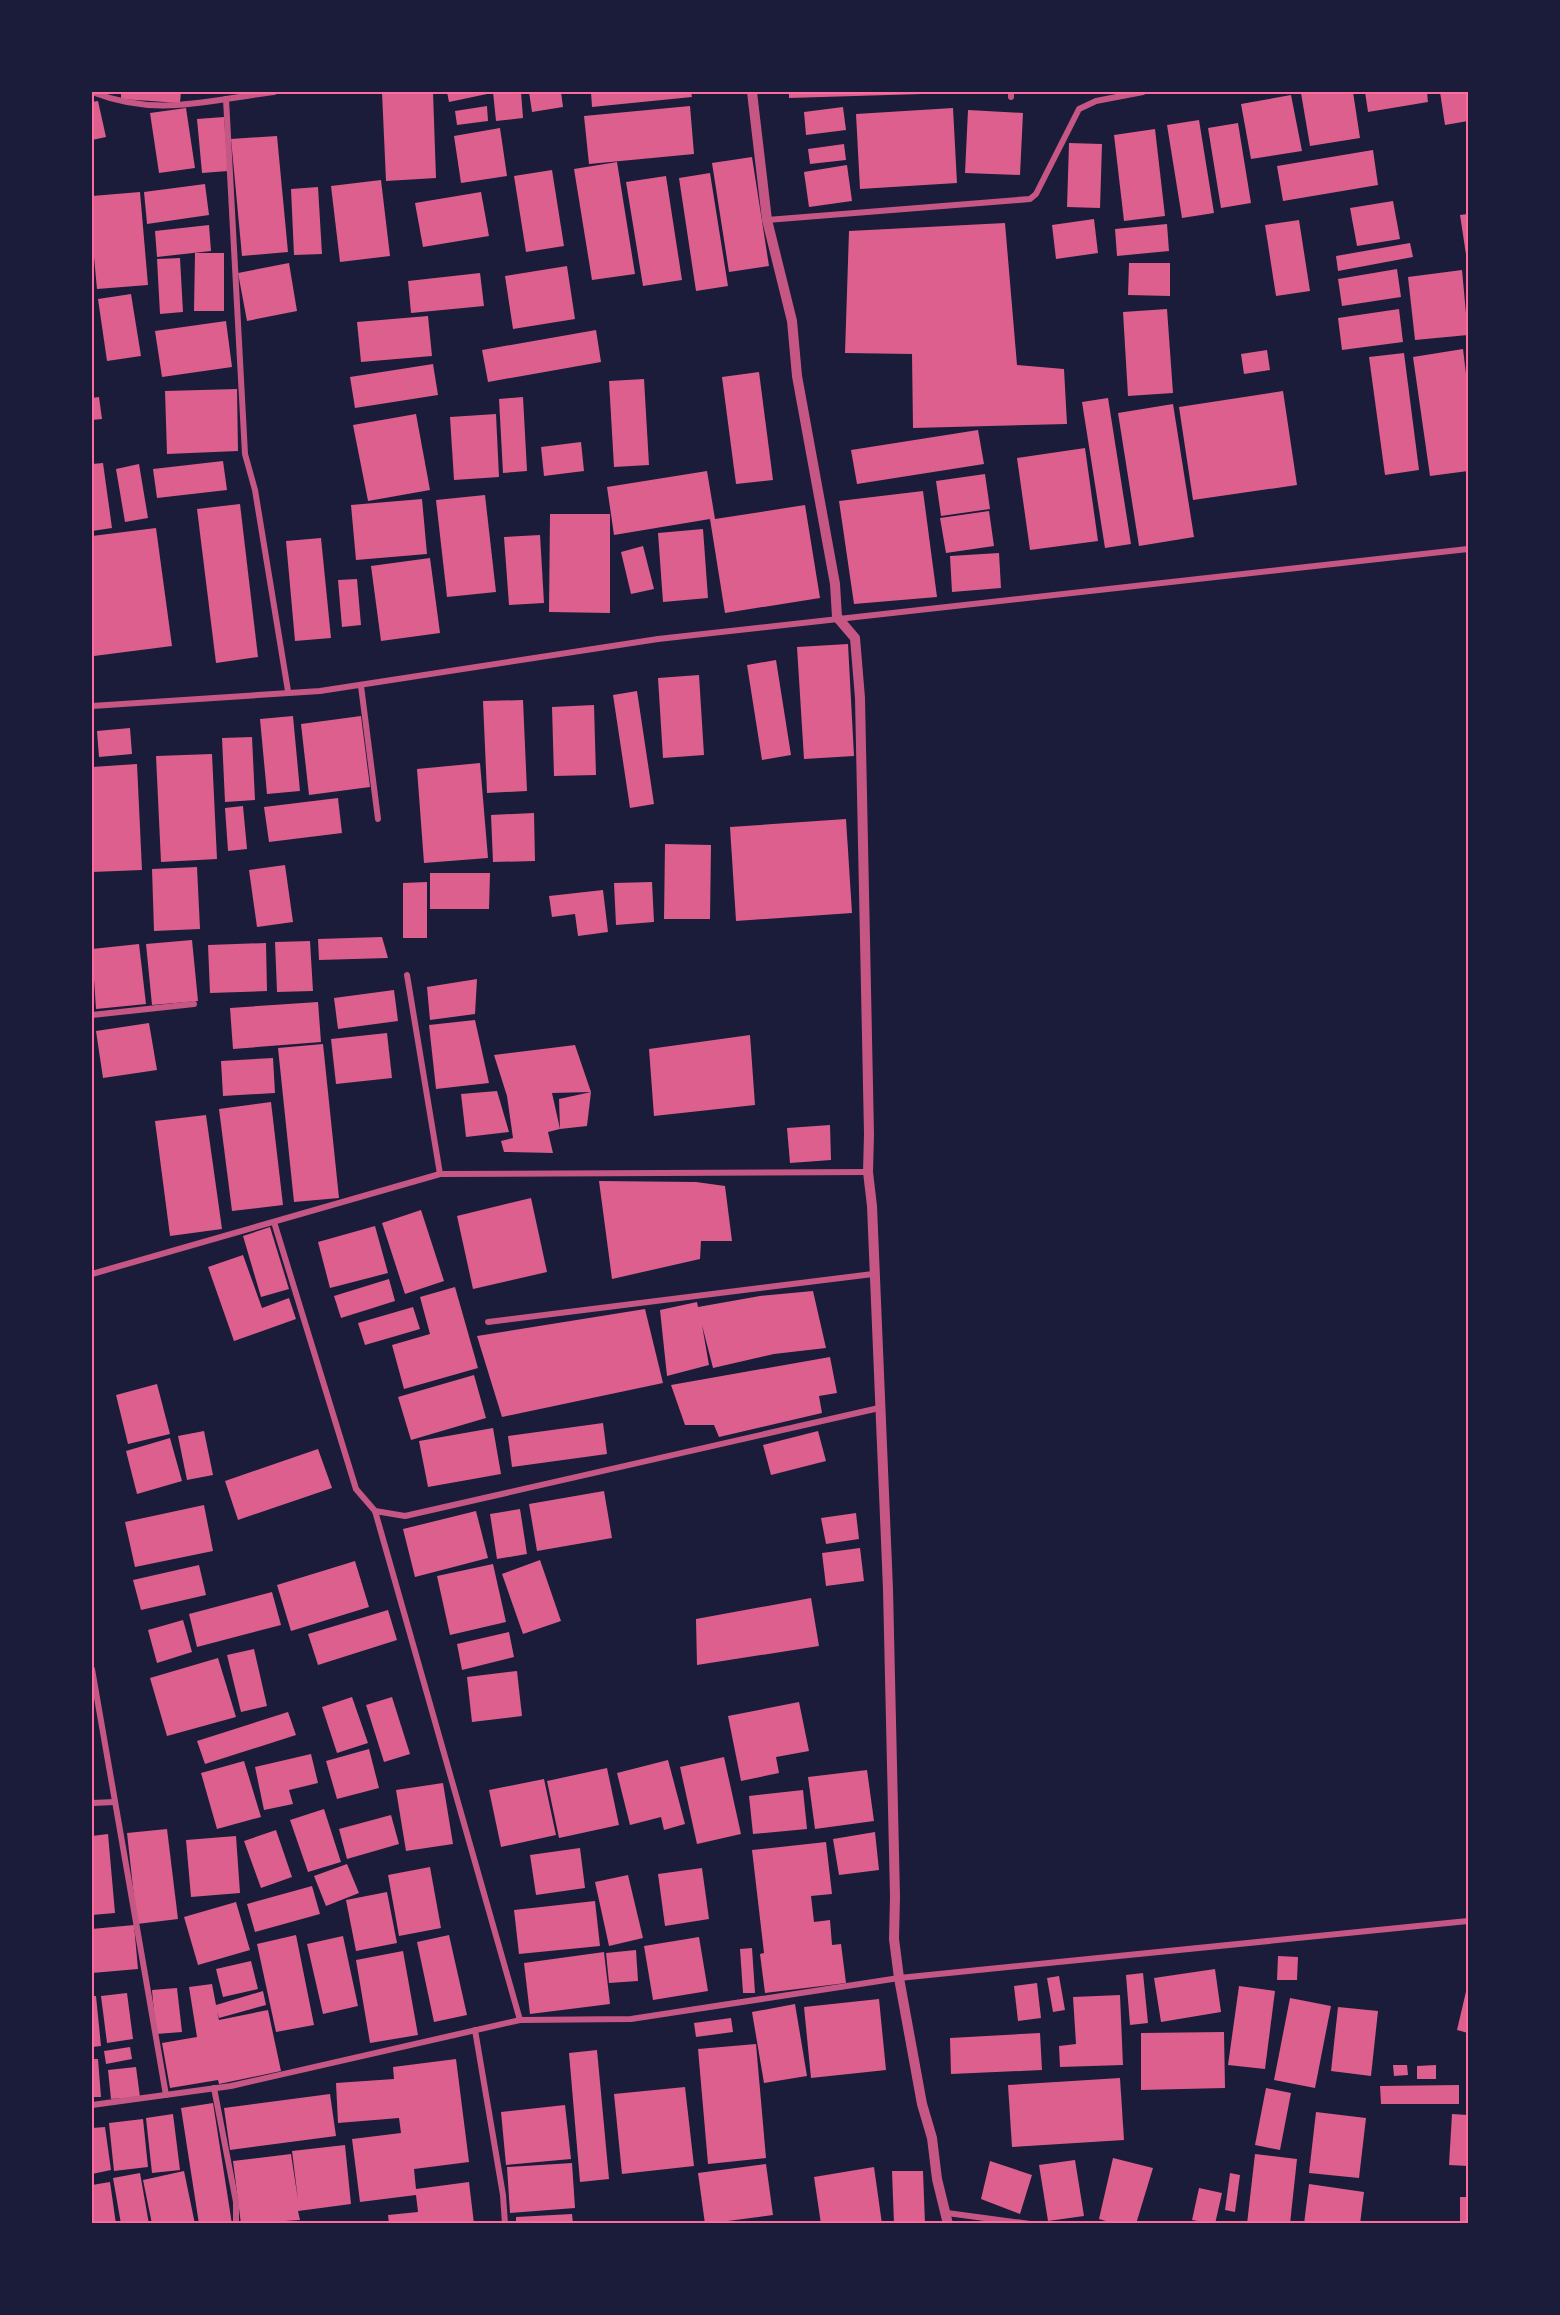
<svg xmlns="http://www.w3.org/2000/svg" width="1560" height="2315" viewBox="0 0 1560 2315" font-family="'Asap Condensed',sans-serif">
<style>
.building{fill:#dd5f8e}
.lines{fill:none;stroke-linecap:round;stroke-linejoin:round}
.minor{stroke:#c65784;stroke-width:6}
.tertiary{stroke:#c65784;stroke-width:10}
.neatline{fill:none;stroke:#ff6b9d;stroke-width:2}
</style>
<rect width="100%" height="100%" fill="#1b1b3a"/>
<!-- building -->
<g class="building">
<polygon points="121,92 181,92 180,103 121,99"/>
<polygon points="382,92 433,92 436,178 386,181"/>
<polygon points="447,92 486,92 487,94 449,102"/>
<polygon points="493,92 521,92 523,118 496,121"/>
<polygon points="529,92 561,92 563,107 532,112"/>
<polygon points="591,92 691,92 692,97 592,107"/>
<polygon points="789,92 922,92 922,94 789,98"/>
<polygon points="1353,92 1360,138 1310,146 1301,93"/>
<polygon points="1365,92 1427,92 1428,102 1368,112"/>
<polygon points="1440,92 1468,92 1468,121 1445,125"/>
<polygon points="1291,95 1302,151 1251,159 1241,104"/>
<polygon points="98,101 106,137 92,140 92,102"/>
<polygon points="487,106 488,121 457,125 455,111"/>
<polygon points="690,106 694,154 589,164 584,116"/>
<polygon points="843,107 846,130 806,135 804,112"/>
<polygon points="186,108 195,168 159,173 150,113"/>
<polygon points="953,108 957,183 860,189 856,114"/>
<polygon points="968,110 1023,113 1020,175 965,173"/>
<polygon points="224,117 228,171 202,173 197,119"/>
<polygon points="1199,120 1214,213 1182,218 1167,125"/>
<polygon points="1238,123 1251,203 1221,208 1208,128"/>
<polygon points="500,128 507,176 461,183 454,136"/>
<polygon points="1155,129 1165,216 1124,221 1114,135"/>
<polygon points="277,136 288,252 242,256 231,139"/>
<polygon points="1069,143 1102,144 1100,208 1067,207"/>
<polygon points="844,144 846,160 810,164 808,149"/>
<polygon points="1373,150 1378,185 1283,201 1277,166"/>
<polygon points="752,157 769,266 729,272 712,163"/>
<polygon points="617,162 635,274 592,280 574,169"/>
<polygon points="847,165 852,201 809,207 804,172"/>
<polygon points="552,170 564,246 526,252 514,176"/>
<polygon points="710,173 728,286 696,291 679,178"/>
<polygon points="666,176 682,280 643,286 626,182"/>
<polygon points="381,180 390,256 340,262 331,186"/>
<polygon points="205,184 209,215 147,224 144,192"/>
<polygon points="318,187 322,254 294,255 291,189"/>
<polygon points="140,192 148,285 97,289 92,236 92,196"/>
<polygon points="481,192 489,236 423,247 415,203"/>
<polygon points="1393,201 1400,239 1357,246 1350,208"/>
<polygon points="1468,214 1468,261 1467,261 1460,215"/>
<polygon points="1094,219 1098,253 1056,259 1052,225"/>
<polygon points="1299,220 1310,291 1276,296 1265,225"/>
<polygon points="1005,223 1017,365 1064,369 1067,424 913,428 912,354 845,353 849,231"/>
<polygon points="1167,224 1169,251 1117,256 1115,229"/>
<polygon points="209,225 211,251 157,257 155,231"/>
<polygon points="1410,243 1413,257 1338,271 1336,256"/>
<polygon points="195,253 224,253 224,311 194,311"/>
<polygon points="180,258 183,312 160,314 157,259"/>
<polygon points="289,263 297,311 247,321 238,273"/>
<polygon points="1129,263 1170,263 1170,296 1128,295"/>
<polygon points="567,266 575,319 513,329 505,276"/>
<polygon points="1397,269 1401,297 1342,306 1338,279"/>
<polygon points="1462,270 1468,335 1415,340 1408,277"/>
<polygon points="480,273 484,306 411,313 408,281"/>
<polygon points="131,294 141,356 107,361 98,299"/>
<polygon points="1167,309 1173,393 1128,396 1123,312"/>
<polygon points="1399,309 1403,342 1342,350 1338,318"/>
<polygon points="428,316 432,356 361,362 357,322"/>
<polygon points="226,321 232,367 162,377 155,331"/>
<polygon points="596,330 601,362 488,382 482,350"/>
<polygon points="1463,349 1468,390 1468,471 1430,476 1413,357"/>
<polygon points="1267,350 1270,370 1244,374 1241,354"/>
<polygon points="1404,353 1419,470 1385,475 1369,357"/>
<polygon points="433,364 438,395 355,408 350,377"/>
<polygon points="759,372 773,480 736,484 722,377"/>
<polygon points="644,379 649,465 614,467 609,381"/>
<polygon points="237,389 238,451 167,454 165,391"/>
<polygon points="1283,391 1297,485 1193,500 1179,407"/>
<polygon points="99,397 102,419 92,420 92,398"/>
<polygon points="523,397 527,471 503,473 499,399"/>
<polygon points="1108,398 1131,544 1105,548 1082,402"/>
<polygon points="1173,404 1194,537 1139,546 1118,413"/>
<polygon points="416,414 430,490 368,501 353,425"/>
<polygon points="496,414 499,477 454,480 450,417"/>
<polygon points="978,430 984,464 857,484 851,450"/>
<polygon points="581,442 584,471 544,476 541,447"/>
<polygon points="1085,448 1098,541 1030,550 1017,458"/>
<polygon points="223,461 227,490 157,498 153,469"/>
<polygon points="103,463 112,528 92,531 92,464"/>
<polygon points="139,464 148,518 125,522 116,469"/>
<polygon points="707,471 715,519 805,505 820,598 725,613 710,519 614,535 607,487"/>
<polygon points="985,474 990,509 941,516 936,481"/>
<polygon points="923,491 937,597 854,604 839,501"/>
<polygon points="485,495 496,592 447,597 436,500"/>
<polygon points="422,499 427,554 356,560 351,505"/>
<polygon points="240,504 258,657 216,663 197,509"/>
<polygon points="989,511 994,546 946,553 940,518"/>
<polygon points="550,514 610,514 610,613 549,612"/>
<polygon points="156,528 172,646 94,656 92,536"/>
<polygon points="703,529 708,598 663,602 658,533"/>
<polygon points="540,535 544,603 509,605 504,537"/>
<polygon points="321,538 331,638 295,641 286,541"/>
<polygon points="643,546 654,589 631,594 621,552"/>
<polygon points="999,553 1001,588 952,592 950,556"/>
<polygon points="430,558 440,633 381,641 371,566"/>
<polygon points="357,579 361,625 342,627 338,580"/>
<polygon points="848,644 854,756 804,759 797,647"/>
<polygon points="776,660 791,755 762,760 747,665"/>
<polygon points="699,675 704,755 663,758 658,678"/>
<polygon points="637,691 654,804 630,808 613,695"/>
<polygon points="523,700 527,791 487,793 483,701"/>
<polygon points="594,705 596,775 554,776 552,707"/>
<polygon points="293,716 300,791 267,794 260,719"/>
<polygon points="361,716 370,787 309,795 301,724"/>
<polygon points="130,728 132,754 99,757 97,731"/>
<polygon points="252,737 255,800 225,802 222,738"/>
<polygon points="212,754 217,859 161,862 156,756"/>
<polygon points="480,763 488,858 424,863 417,769"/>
<polygon points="137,764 142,870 92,872 92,767"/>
<polygon points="338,798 342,833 269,842 264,807"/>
<polygon points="243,806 247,849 228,851 225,808"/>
<polygon points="534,813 535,861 493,862 491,815"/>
<polygon points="846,819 852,913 736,921 730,827"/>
<polygon points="665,844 711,845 710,919 664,919"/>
<polygon points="285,865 293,922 257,927 249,870"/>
<polygon points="197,867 200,929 154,931 152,869"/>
<polygon points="430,873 490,873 489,909 430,909"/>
<polygon points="427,882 427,938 403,938 403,883"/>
<polygon points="652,882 654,922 616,925 614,883"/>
<polygon points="603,890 608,932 578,936 575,914 552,917 549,896"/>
<polygon points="382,937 388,958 319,960 318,939"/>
<polygon points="192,940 198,1001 152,1005 146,944"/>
<polygon points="310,941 313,991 277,992 275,942"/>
<polygon points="266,943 267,991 210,993 208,945"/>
<polygon points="139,944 146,1004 96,1009 92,949"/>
<polygon points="477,979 475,1014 430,1020 427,987"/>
<polygon points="394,990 398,1021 338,1029 334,998"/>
<polygon points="318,1002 321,1042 233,1049 230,1008"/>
<polygon points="475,1020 489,1083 436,1089 429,1025"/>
<polygon points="149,1023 157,1070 103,1078 96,1031"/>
<polygon points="387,1033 392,1078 336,1084 331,1039"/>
<polygon points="750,1035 755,1105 654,1116 649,1049"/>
<polygon points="323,1044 339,1198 294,1202 278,1048"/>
<polygon points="575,1045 591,1092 552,1093 560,1129 548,1132 553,1153 504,1152 501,1141 513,1138 507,1096 494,1055"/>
<polygon points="273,1058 275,1093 223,1096 221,1061"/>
<polygon points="497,1091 509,1132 466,1137 461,1094"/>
<polygon points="591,1092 587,1126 560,1129 559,1099"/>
<polygon points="271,1102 283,1205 232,1211 219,1109"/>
<polygon points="206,1115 222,1229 170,1236 155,1121"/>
<polygon points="830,1125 831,1160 790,1163 787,1128"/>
<polygon points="599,1181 696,1182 725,1186 732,1241 701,1241 700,1259 612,1279"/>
<polygon points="531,1198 547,1272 473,1289 457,1216"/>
<polygon points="421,1210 444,1281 405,1294 382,1223"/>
<polygon points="375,1226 388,1273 330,1288 318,1242"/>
<polygon points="270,1227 289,1289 261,1297 243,1236"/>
<polygon points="243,1255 262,1308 289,1298 296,1319 234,1341 208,1267"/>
<polygon points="389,1279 395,1301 341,1318 334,1296"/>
<polygon points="455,1287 478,1368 404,1389 392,1345 430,1334 420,1297"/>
<polygon points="813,1291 826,1348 774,1354 713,1368 702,1325 709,1365 667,1376 660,1310 697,1302 698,1307 760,1296"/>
<polygon points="413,1307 420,1329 365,1345 358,1323"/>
<polygon points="645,1309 663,1383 502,1417 477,1336"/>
<polygon points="830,1357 837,1393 819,1396 822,1413 719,1437 714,1425 685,1425 671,1385"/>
<polygon points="474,1375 486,1418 411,1440 398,1397"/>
<polygon points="157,1384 170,1434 128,1444 116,1395"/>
<polygon points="603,1423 607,1454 512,1467 508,1436"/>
<polygon points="493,1428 501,1474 428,1487 419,1441"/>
<polygon points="204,1431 213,1475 187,1480 178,1436"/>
<polygon points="818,1431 826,1461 771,1475 763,1445"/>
<polygon points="170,1438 182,1481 137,1494 126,1451"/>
<polygon points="318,1449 332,1488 238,1520 225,1481"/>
<polygon points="604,1491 612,1538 537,1551 529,1504"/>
<polygon points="204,1505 213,1551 135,1567 125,1522"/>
<polygon points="520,1509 527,1554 497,1559 490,1514"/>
<polygon points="476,1511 488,1558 415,1577 403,1529"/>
<polygon points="856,1513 859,1539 826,1544 821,1518"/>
<polygon points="860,1548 864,1581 826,1586 822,1553"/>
<polygon points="540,1560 561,1621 523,1634 502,1574"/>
<polygon points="355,1561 369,1607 291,1631 277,1585"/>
<polygon points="493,1564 506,1622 450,1635 437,1576"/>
<polygon points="199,1565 206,1595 141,1610 133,1580"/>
<polygon points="272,1592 281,1625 197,1647 189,1614"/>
<polygon points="811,1598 819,1646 697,1665 696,1619"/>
<polygon points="388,1610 397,1640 318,1665 308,1634"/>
<polygon points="183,1620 192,1652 157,1663 148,1630"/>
<polygon points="509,1632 514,1657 462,1670 457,1644"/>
<polygon points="254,1649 267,1706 241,1712 227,1655"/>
<polygon points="218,1658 236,1717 167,1736 150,1678"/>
<polygon points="517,1671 522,1716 472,1722 467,1677"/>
<polygon points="352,1697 368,1743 337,1753 322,1707"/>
<polygon points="392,1697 410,1754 384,1762 366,1705"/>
<polygon points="799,1702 809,1751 776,1757 779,1773 741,1781 728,1716"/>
<polygon points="288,1712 296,1735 205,1764 197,1741"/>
<polygon points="369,1749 379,1788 337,1799 326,1761"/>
<polygon points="311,1754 318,1783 289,1790 293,1804 264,1810 255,1767"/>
<polygon points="724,1757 741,1834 697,1844 680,1767"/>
<polygon points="668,1760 685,1824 664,1830 661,1817 630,1825 617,1773"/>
<polygon points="244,1761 261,1817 217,1829 201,1773"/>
<polygon points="607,1768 619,1825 559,1838 547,1781"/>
<polygon points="867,1770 874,1821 815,1829 808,1777"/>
<polygon points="544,1779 556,1835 501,1847 489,1790"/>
<polygon points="443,1783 453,1844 406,1851 396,1790"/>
<polygon points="803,1790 807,1829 753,1834 749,1796"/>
<polygon points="324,1809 341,1862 308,1872 290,1820"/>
<polygon points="391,1815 399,1844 347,1859 339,1829"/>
<polygon points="167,1829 178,1919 137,1924 127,1833"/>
<polygon points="276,1830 292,1877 261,1888 244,1841"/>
<polygon points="875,1832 879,1870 839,1875 833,1839"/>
<polygon points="108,1834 115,1913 92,1915 92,1836"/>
<polygon points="236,1836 240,1893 191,1897 186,1840"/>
<polygon points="826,1842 832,1894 811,1896 814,1922 830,1920 832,1945 841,1944 846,1983 765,1993 760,1954 764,1953 752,1850"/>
<polygon points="580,1848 585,1888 536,1895 530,1855"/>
<polygon points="347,1864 359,1893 326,1906 314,1876"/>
<polygon points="430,1867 441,1928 399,1936 388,1875"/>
<polygon points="702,1868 709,1919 665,1926 658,1874"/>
<polygon points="628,1875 643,1938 609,1946 595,1882"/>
<polygon points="312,1886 320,1914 255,1932 247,1904"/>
<polygon points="387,1892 397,1943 356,1951 346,1900"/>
<polygon points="595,1901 600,1946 519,1954 514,1910"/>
<polygon points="236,1902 250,1950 198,1965 184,1917"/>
<polygon points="134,1925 138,1969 92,1973 92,1929"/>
<polygon points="296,1935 314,2025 276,2032 257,1944"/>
<polygon points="449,1935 467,2015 434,2022 417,1942"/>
<polygon points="343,1936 358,2006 323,2014 307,1944"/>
<polygon points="699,1937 708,1991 653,2000 644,1946"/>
<polygon points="752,1948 755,1993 743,1993 740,1949"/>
<polygon points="636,1950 638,1981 609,1983 606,1953"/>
<polygon points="403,1951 418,2035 370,2043 356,1960"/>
<polygon points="604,1952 610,2004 530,2014 524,1963"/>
<polygon points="1278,1956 1298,1957 1297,1980 1277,1980"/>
<polygon points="251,1961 258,1989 223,1997 216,1969"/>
<polygon points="1215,1969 1221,2012 1161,2022 1154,1978"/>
<polygon points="1143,1973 1148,2023 1130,2025 1126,1975"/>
<polygon points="1059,1976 1065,2010 1053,2012 1047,1978"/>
<polygon points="1037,1983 1041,2018 1018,2021 1014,1986"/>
<polygon points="1468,1983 1468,2033 1457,2030"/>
<polygon points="212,1984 216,2005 263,1991 266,2005 219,2018 217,2012 219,2020 268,2010 281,2071 219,2084 218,2080 170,2088 162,2043 197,2037 189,1987"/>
<polygon points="1239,1986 1275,1991 1265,2069 1228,2065"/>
<polygon points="177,1988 182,2032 156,2034 152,1990"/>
<polygon points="127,1993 133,2039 107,2043 101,1996"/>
<polygon points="1120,1995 1123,2065 1060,2067 1059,2046 1076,2044 1073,1997"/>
<polygon points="92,1996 96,1996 101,2046 92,2047"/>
<polygon points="1290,1998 1331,2006 1315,2088 1274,2080"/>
<polygon points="879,1999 886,2070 811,2078 804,2007"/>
<polygon points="795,2004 807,2076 764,2083 752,2012"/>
<polygon points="1338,2007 1378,2011 1371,2076 1331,2071"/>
<polygon points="731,2018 733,2032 696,2037 694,2023"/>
<polygon points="1224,2032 1225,2088 1141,2090 1141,2033"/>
<polygon points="1040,2033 1042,2070 951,2074 950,2038"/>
<polygon points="756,2044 766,2158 708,2164 698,2049"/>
<polygon points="130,2047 132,2059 106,2064 104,2051"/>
<polygon points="597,2050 609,2179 580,2182 569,2053"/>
<polygon points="92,2059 98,2059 101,2097 92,2097"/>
<polygon points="456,2059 469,2162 414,2169 416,2189 469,2182 474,2224 389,2224 388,2215 418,2212 416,2195 360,2202 352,2139 401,2133 399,2118 338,2123 336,2083 394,2079 393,2067"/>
<polygon points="1393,2065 1407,2065 1408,2075 1394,2076"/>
<polygon points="1436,2065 1436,2079 1417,2079 1417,2066"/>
<polygon points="136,2067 140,2097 111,2099 108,2070"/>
<polygon points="1120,2078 1124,2140 1012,2147 1008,2085"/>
<polygon points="1459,2085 1459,2104 1381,2104 1380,2086"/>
<polygon points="685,2087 694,2166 622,2174 614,2094"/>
<polygon points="1266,2088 1291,2093 1280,2150 1255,2145"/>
<polygon points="330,2094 336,2136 230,2150 224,2108"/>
<polygon points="213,2103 232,2224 199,2224 181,2108"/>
<polygon points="565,2105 571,2159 506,2165 501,2112"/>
<polygon points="1316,2112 1366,2118 1359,2178 1309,2173"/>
<polygon points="173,2114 180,2170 152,2173 146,2118"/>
<polygon points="1452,2114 1468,2115 1468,2166 1449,2165"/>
<polygon points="143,2119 148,2167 114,2171 109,2123"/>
<polygon points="105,2127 111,2170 92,2174 92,2128"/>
<polygon points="345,2145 351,2204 298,2211 300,2220 241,2224 233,2161 291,2154 298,2200 292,2151"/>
<polygon points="1255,2154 1297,2159 1290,2224 1247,2224"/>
<polygon points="1113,2158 1153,2168 1136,2224 1116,2224 1099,2219"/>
<polygon points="1075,2160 1084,2216 1048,2221 1039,2165"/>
<polygon points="990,2161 1032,2175 1020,2214 981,2199"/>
<polygon points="572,2163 575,2208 510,2213 507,2167"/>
<polygon points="766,2164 773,2215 705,2224 698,2173"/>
<polygon points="874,2167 882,2224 821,2224 814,2177"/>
<polygon points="184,2171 195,2224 152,2224 143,2180"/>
<polygon points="892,2171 923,2171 925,2224 894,2224"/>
<polygon points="140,2173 149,2224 121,2224 113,2178"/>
<polygon points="1230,2173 1240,2175 1235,2212 1225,2210"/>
<polygon points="110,2182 116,2224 92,2224 92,2185"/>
<polygon points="1309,2184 1364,2192 1360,2224 1304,2224"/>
<polygon points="1199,2188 1222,2193 1215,2224 1192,2220"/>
<rect x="1460" y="2197" width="8" height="27"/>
<polygon points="572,2214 573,2224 516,2224 516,2217"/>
</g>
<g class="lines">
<!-- minor -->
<g class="minor">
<path d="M92,92C159,118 207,100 274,92"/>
<polyline points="1011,92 1011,97"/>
<polyline points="226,99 245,454 255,490 288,691"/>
<polyline points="767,220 1030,199 1036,194 1079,109 1096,101 1143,92"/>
<polyline points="361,686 378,819"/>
<polyline points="92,706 320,691 658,639 1468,549"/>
<polyline points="407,975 440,1174"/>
<polyline points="92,1015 194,1004"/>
<polyline points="274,1222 356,1489 375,1511 405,1516 879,1408"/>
<polyline points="92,1274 440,1174 868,1172"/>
<polyline points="488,1322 873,1274"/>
<polyline points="375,1511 520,2020"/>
<polyline points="92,1669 166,2095"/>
<polyline points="92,1803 115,1802"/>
<polyline points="475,2030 503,2195 505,2224"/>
<polyline points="214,2088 236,2202 236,2224"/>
<polyline points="92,2105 231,2086 520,2020 631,2019 899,1978 1468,1921"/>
<polyline points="947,2213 1030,2224"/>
</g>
<!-- tertiary -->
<polyline class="tertiary" points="752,92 767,220 792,321 797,376 835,584 837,617 855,638 860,698 869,1134 868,1172 872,1206 888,1589 895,1897 894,1939 899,1978 922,2104 932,2138 937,2179 948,2224"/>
</g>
<!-- border -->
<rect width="1560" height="2315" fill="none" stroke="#1b1b3a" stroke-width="186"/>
<rect x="93" y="93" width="1374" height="2129" class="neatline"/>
</svg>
